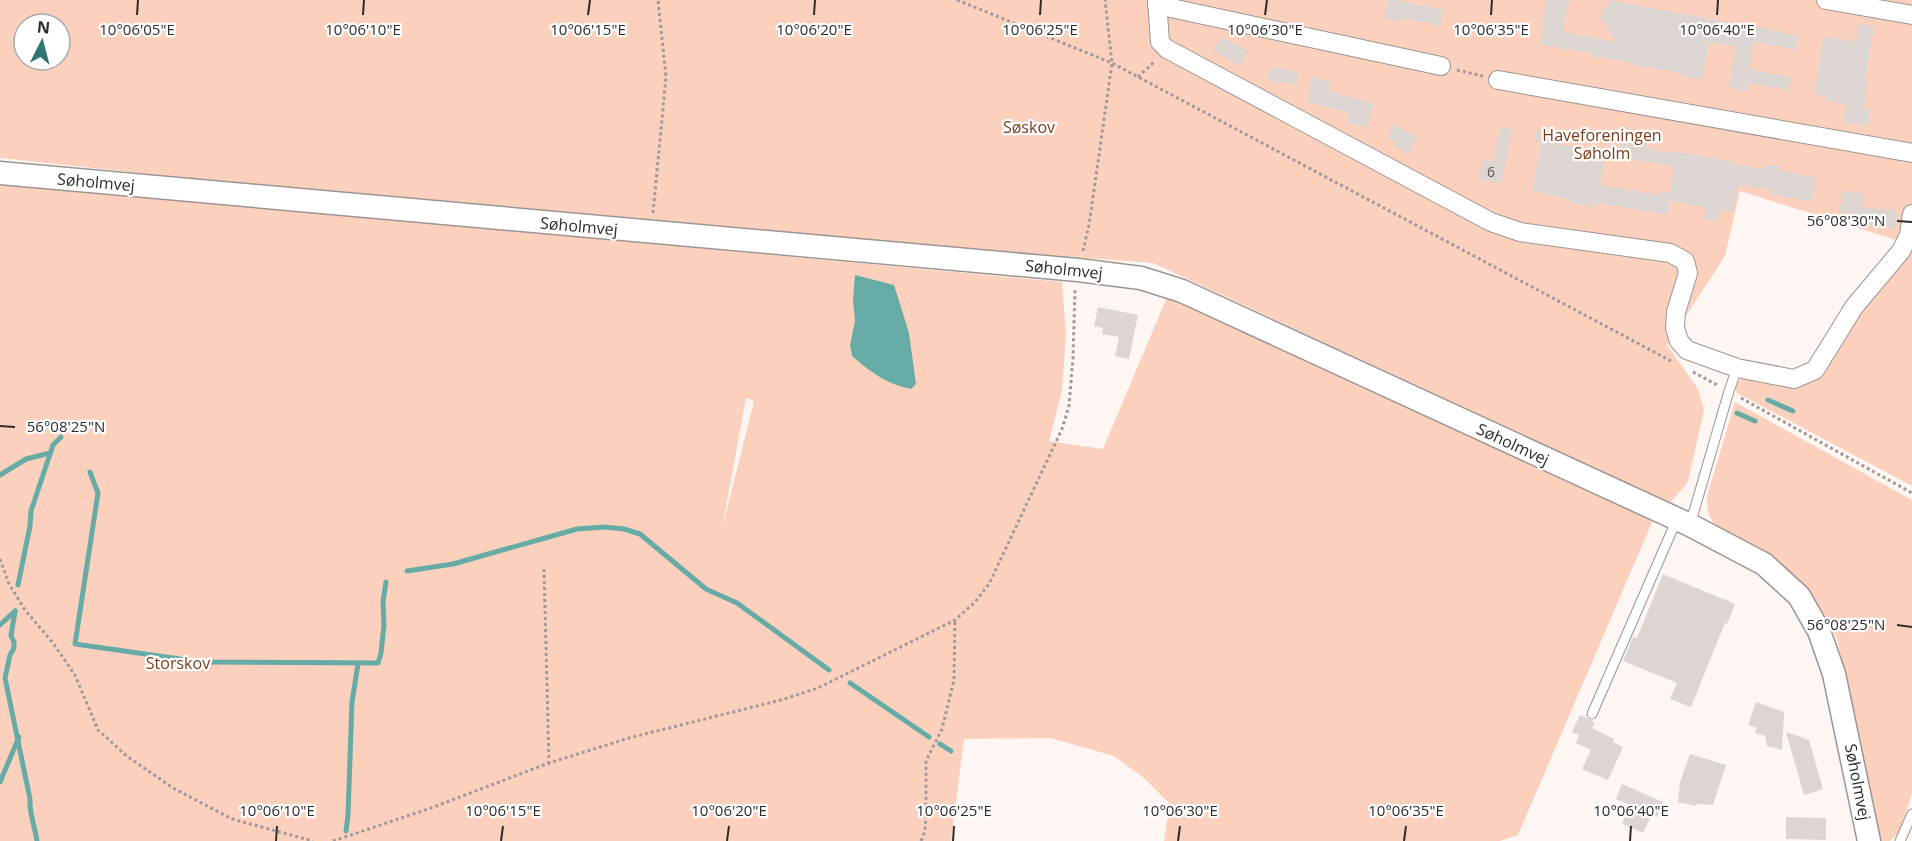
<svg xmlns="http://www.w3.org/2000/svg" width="1912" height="841" viewBox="0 0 1912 841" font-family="'Open Sans',sans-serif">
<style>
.green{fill:#fbd1be;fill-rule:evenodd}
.water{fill:#66aba5}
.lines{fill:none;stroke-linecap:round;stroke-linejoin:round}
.stream{stroke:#66aba5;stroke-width:5}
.building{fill:#dcd5d2}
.service-casing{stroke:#9b9592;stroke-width:11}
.minor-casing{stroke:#9b9592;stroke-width:20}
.tertiary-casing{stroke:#9b9592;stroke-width:25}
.path{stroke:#9f9a98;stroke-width:3;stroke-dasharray:3 3;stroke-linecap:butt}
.service{stroke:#fff;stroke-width:9}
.minor{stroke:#fff;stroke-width:18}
.tertiary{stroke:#fff;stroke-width:22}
.ticks{fill:none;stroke:#2e2b2a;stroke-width:2}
.labels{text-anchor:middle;stroke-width:4.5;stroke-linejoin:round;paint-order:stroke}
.number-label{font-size:14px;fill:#5a5654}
.park-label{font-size:16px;fill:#7c3c19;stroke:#fff}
.street-label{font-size:16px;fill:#2e2b2a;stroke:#fff}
.ticks-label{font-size:15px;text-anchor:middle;fill:#2e2b2a;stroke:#fff;stroke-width:4.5;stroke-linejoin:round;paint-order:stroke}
</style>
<rect width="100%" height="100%" fill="#fdf6f3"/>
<!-- green -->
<g class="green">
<path d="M0,0H1912V486L1737,393L1735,387L1741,378L1750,377L1784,387L1802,386L1815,378L1862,311L1912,245L1740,191L1725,256L1667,345L1698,389L1704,410L1688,482L1670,503L1153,263L558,218L0,158ZM24,24H60V60H24Z"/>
<path d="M0,183L1062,282L1066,334L1062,391L1049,441L1103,449L1167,297L1653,520L1518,835L1500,841H1164L1170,804L1144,778L1114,756L1050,738L964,739L951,841H0ZM746,398L754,401L723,525V524Z"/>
<polygon points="1735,402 1912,500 1912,794 1900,831 1890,841 1880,841 1856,735 1837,639 1814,598 1780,562 1713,523 1708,512 1707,496"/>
</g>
<!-- water -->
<path class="water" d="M855,275L894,285L909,333L916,384L911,389C888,385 869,371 852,356L850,345L855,321L853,300Z"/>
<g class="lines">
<!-- stream -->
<g class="stream">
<polyline points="1768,400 1793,411"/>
<polyline points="1737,413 1755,421"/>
<polyline points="90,472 98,493 75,644 201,662 378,663 381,653 384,625 383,602 386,582"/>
<polyline points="0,475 26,459 50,453"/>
<polyline points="407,571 453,564 577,529 605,527 624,529 640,534 706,589 737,603 829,670"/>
<polyline points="18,585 30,526 31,511 53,445 61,437"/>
<path d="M15,611L11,636L14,642V648L10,655L5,678L30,799C29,814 35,826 37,841"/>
<polyline points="0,625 15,611"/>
<polyline points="850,683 929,737"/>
<polyline points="940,744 951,751"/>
<polyline points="0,782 19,737"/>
<polyline points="346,831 348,815 352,702 358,664"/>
</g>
</g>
<!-- building -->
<g class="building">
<polygon points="1388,0 1397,0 1443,10 1441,26 1401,18 1400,22 1384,18"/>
<polygon points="1546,0 1569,0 1563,32 1617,42 1601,19 1602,10 1609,5 1609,0 1799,35 1796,50 1754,42 1749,69 1792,77 1789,90 1748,83 1747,91 1729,88 1735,46 1709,43 1702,80 1680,76 1681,73 1633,65 1634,63 1592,56 1592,53 1540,45"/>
<polygon points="1858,24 1874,26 1865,82 1868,82 1864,108 1871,109 1868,126 1843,122 1846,104 1825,101 1826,96 1815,94 1823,36 1856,42"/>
<polygon points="1222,37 1248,51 1240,66 1214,51"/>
<polygon points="1270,67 1299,72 1296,85 1267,80"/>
<polygon points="1312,77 1331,81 1329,91 1374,104 1367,128 1346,122 1349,112 1307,102"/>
<polygon points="1393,125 1417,136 1408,154 1392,145 1395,141 1387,137"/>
<polygon points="1500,127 1512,129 1502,183 1479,180 1482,160 1493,162"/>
<polygon points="1537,129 1561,133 1559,144 1606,152 1600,185 1658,195 1658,191 1670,193 1674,166 1618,158 1620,141 1650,146 1649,150 1692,154 1733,162 1733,164 1766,169 1766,164 1781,167 1780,170 1816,178 1812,201 1771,195 1772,190 1739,185 1733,212 1720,209 1717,222 1704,219 1706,208 1670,201 1667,215 1596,203 1593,207 1570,203 1570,199 1532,191 1541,143 1535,142"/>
<polygon points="1843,190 1864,194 1862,208 1897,210 1896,228 1874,226 1857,222 1858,215 1839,212"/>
<polygon points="1098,307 1138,315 1129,359 1115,356 1119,337 1102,334 1103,328 1094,326"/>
<polygon points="1663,574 1735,604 1727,624 1725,623 1691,707 1670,699 1677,683 1623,661 1633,637 1637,638"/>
<polygon points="1756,702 1784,712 1782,750 1767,746 1765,736 1755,733 1757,728 1748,725"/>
<polygon points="1580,715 1595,722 1592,728 1614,739 1613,742 1623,747 1608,780 1582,769 1591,750 1576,743 1579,735 1572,732"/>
<polygon points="1786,732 1809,740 1823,789 1804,795"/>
<polygon points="1690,754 1726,765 1713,805 1697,804 1696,806 1678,802 1680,782"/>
<polygon points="1622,784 1663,802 1657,817 1652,814 1643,833 1622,824 1630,805 1616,799"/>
<polygon points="1786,817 1826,818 1826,840 1786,839"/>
</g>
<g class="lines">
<!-- service casing -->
<g class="service-casing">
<g id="service">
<polyline points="1690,525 1729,391 1737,368"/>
<polyline points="1592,714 1677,519"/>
<polyline points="1900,841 1912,814"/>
</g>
</g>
<!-- minor casing -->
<g class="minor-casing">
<g id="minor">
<polyline points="1157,0 1160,42 1167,49 1491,222 1520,232 1670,253 1685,261 1688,273 1676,312 1675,328 1679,341 1687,350 1737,368 1794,379 1815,370 1854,307 1901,251 1909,235 1912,214"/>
<polyline points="1826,0 1912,15"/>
<polyline points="1157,5 1441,66"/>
<polyline points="1498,80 1912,153"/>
</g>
</g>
<!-- tertiary casing -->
<g class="tertiary-casing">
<polyline id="tertiary" points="0,173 1078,270 1141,278 1182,291 1690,525 1764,564 1799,596 1819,631 1834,674 1869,841"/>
</g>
<!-- path -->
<g class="path">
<polyline points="957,0 1112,63 1671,361"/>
<polyline points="1457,70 1483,76"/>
<polyline points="1138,77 1155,61"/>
<polyline points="653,213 666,77 658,0"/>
<polyline points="1083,251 1089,225 1112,63 1105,0"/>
<polyline points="1693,372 1719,386"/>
<polyline points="1741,398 1912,493"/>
<polyline points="0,559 9,584 25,610 53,643 75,675 98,730 128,757 173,788 232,819 313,841"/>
<polyline points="544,569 549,763"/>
<polyline points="333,841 431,808 549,763 629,738 781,700 818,688 955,620 975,602 989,584 1062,429 1069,406 1073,358 1075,289"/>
<polyline points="921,841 925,831 926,815 926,761 942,729 954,680 955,620"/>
</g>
<!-- service -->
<use href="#service" class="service"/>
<!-- minor -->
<use href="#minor" class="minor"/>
<!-- tertiary -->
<use href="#tertiary" class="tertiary"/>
</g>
<!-- ticks -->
<path class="ticks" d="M137,15L138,0M363,15L364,0M588,15L590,0M814,15L815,0M1040,15L1041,0M1265,15L1267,0M1491,15L1492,0M1717,15L1718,0M1897,221L1912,222M0,426L15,427M1897,625L1912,627M276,841L277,826M501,841L503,826M727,841L729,826M953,841L954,826M1178,841L1180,826M1404,841L1406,826M1630,841L1631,826"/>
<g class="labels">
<!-- number labels -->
<g class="number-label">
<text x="1491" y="177">6</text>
</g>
<!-- park labels -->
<g class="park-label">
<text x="1029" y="133">Søskov</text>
<text x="1602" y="141">Haveforeningen<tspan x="1602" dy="18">Søholm</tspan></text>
<text x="178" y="669">Storskov</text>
</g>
<!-- street labels -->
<g class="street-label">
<text transform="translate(96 182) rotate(5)" y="6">Søholmvej</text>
<text transform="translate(579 226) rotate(5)" y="6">Søholmvej</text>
<text transform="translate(1064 269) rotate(6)" y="6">Søholmvej</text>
<text transform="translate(1513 444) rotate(25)" y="6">Søholmvej</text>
<text transform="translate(1858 782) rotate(79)" y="6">Søholmvej</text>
</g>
</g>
<g class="ticks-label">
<text x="137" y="35">10°06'05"E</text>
<text x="363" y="35">10°06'10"E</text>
<text x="588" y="35">10°06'15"E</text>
<text x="814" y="35">10°06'20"E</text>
<text x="1040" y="35">10°06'25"E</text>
<text x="1265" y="35">10°06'30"E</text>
<text x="1491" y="35">10°06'35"E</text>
<text x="1717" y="35">10°06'40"E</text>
<text x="1846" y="226">56°08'30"N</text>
<text x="66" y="432">56°08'25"N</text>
<text x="1846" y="630">56°08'25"N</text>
<text x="277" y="816">10°06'10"E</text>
<text x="503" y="816">10°06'15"E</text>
<text x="729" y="816">10°06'20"E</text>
<text x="954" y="816">10°06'25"E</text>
<text x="1180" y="816">10°06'30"E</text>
<text x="1406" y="816">10°06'35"E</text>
<text x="1631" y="816">10°06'40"E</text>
</g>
<!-- north arrow -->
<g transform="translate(42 42) rotate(6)"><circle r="28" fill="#ffffff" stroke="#abaaaa" stroke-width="1.5"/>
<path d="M0-4.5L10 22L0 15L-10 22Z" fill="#2f7772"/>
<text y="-9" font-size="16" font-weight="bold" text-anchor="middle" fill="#2e2b2a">N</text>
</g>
</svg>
